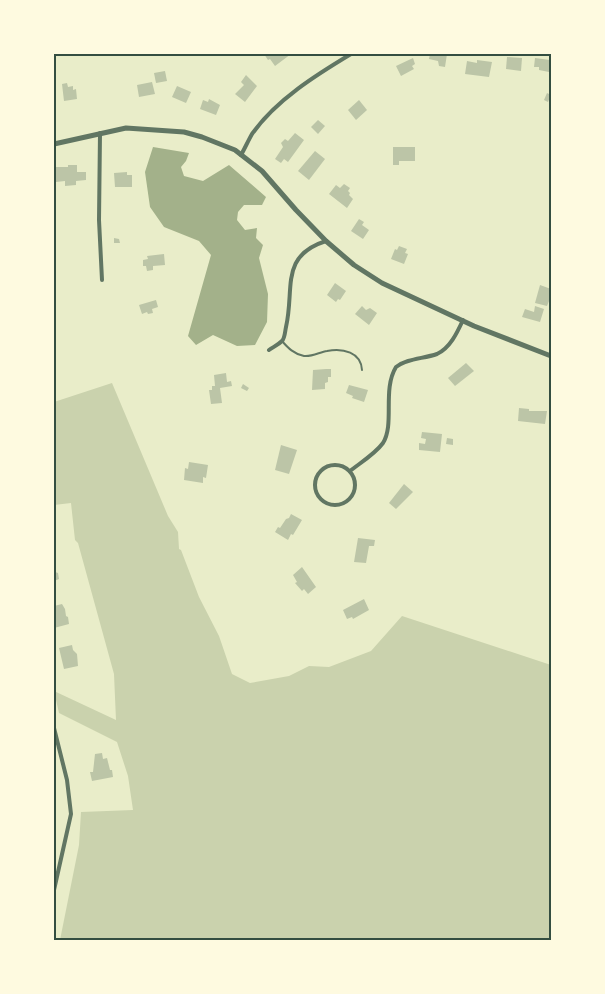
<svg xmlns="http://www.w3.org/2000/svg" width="605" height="994" viewBox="0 0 605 994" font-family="Inter,sans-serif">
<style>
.green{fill:#cad2ad}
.water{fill:#a3b18a}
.building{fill:#bcc5a7}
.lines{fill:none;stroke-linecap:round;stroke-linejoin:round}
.service{stroke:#617663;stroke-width:2}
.minor{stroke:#617663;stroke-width:4}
.tertiary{stroke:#617663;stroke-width:5}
.neatline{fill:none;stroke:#344e41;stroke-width:2}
</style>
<rect width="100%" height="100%" fill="#e9edc9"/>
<!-- green -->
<polygon class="green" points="112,383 168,516 178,532 179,549 181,550 199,597 219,636 232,674 250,683 289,676 309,666 329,667 371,651 402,616 551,665 551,940 60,940 79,845 81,812 133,810 128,776 117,742 59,713 54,691 116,720 114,674 78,543 75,540 71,503 54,505 54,402"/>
<!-- water -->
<polygon class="water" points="153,147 189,153 186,161 181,167 184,176 203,181 229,165 266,197 262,205 244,205 238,212 237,220 245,230 257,228 256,238 263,245 259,258 268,294 267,322 255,345 237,346 213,335 196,345 188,336 211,255 199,241 164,227 150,207 145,172"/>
<!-- building -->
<g class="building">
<polygon points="264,54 291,54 275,66 270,59 268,60"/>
<polygon points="430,54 447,54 445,67 439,66 438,61 429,59"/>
<polygon points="507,57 522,58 521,71 506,69"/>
<polygon points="413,58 415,64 412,66 414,69 401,76 396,66"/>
<polygon points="535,58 550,60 549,72 539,70 539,67 534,67"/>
<polygon points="477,60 492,62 489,77 465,74 467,61 477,63"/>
<polygon points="165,71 167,81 156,83 154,73"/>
<polygon points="246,75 257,86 245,102 235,94 244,85 241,82"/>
<polygon points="152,82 155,94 139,97 137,85"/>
<polygon points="67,83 68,87 73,86 73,90 76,89 77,99 64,101 62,84"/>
<polygon points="177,86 191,92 186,103 172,97"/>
<polygon points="547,93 551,95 548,102 544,100"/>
<polygon points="209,99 220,105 216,115 200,109 203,100 208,102"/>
<polygon points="359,100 367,110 356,120 348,110"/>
<polygon points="318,120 325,126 318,134 311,127"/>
<polygon points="295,133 304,140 288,162 284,159 281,163 275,159 283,147 281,143 285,139 288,141"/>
<polygon points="393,147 415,147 415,161 399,161 399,165 393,165"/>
<polygon points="315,151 325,159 309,180 298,171"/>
<polygon points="68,165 77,165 77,172 86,172 86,180 76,181 76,185 65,186 65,181 56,182 55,167 68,167"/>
<polygon points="127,172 127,175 132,175 132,187 115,187 114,173"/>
<polygon points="344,184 350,188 348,191 350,193 349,195 353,199 347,208 329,194 336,185 340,188"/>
<polygon points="359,219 364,222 362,225 369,230 363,239 351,231"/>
<polygon points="114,238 119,239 120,243 114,243"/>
<polygon points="399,246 407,249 405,253 408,254 404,264 391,259 395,249 397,250"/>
<polygon points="164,254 165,265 153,266 153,270 147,271 146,266 143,266 143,260 148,259 147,256"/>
<polygon points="335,283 346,291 340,300 338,299 336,302 327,295"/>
<polygon points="540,285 551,289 551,296 547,306 535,303"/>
<polygon points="156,300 158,307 152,309 153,313 148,314 147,312 142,314 139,305"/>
<polygon points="362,306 366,310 370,308 377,313 369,325 355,314"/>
<polygon points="535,306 544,309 540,322 522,317 525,309 534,312"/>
<polygon points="466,363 474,371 455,386 448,378"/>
<polygon points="326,369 331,369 331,377 328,377 328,382 325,383 325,389 312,390 313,370"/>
<polygon points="226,373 227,382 231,381 232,386 220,388 222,403 211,404 209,390 212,390 212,386 215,386 214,375"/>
<polygon points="243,384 249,388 247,391 241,388"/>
<polygon points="349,385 368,390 364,402 352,398 353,396 346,393"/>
<polygon points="519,408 529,409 529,411 547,411 545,424 518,421"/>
<polygon points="422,432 442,434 440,452 419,450 419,443 425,444 426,439 421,438"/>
<polygon points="447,438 453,439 453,445 446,444"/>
<polygon points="281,445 297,450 289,474 275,470"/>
<polygon points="189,462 208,465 206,478 203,477 203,483 184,480 185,468 188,469"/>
<polygon points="404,484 413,492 396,509 389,503"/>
<polygon points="291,514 302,520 293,535 291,534 288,540 275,532 278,527 280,528 286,519 289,518"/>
<polygon points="358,538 375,540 374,546 369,546 366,563 354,562"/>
<polygon points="302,567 316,587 308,594 304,589 302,591 295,583 297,582 293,575"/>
<polygon points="54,568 55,572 58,573 59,579 54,581"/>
<polygon points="364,599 369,610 353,619 352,617 347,619 343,610"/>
<polygon points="62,604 65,609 66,616 68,617 69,624 54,628 54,606"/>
<polygon points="72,645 73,650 77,654 78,666 64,669 59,648"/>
<polygon points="102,753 103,759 107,758 110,770 112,770 113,777 92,781 90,772 93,772 95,754"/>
</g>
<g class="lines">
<!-- service -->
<path class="service" d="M282,341C288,348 294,354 304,356C312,357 320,352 327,351C343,348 361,352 362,370"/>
<!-- minor -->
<g class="minor">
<polyline points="100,133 99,220 102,280"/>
<path d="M241,155C245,148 248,141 252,134C276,100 316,75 351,54"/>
<path d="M269,350C273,347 278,345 282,341C285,338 285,331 286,327C295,289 279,256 326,241"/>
<circle cx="335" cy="485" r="20"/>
<path d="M350,471C360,463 375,454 383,443C395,424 382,390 396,367C408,358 423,359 437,354C450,348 457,333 463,320"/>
<polyline points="54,728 67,780 71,814 54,890"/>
</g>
<!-- tertiary -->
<polyline class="tertiary" points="54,144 126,128 184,132 202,137 235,150 262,171 296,210 326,241 354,265 382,283 474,326 551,356"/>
</g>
<!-- border -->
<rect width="605" height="994" fill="none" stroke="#fefae0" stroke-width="110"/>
<rect x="55" y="55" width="495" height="884" class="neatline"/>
</svg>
